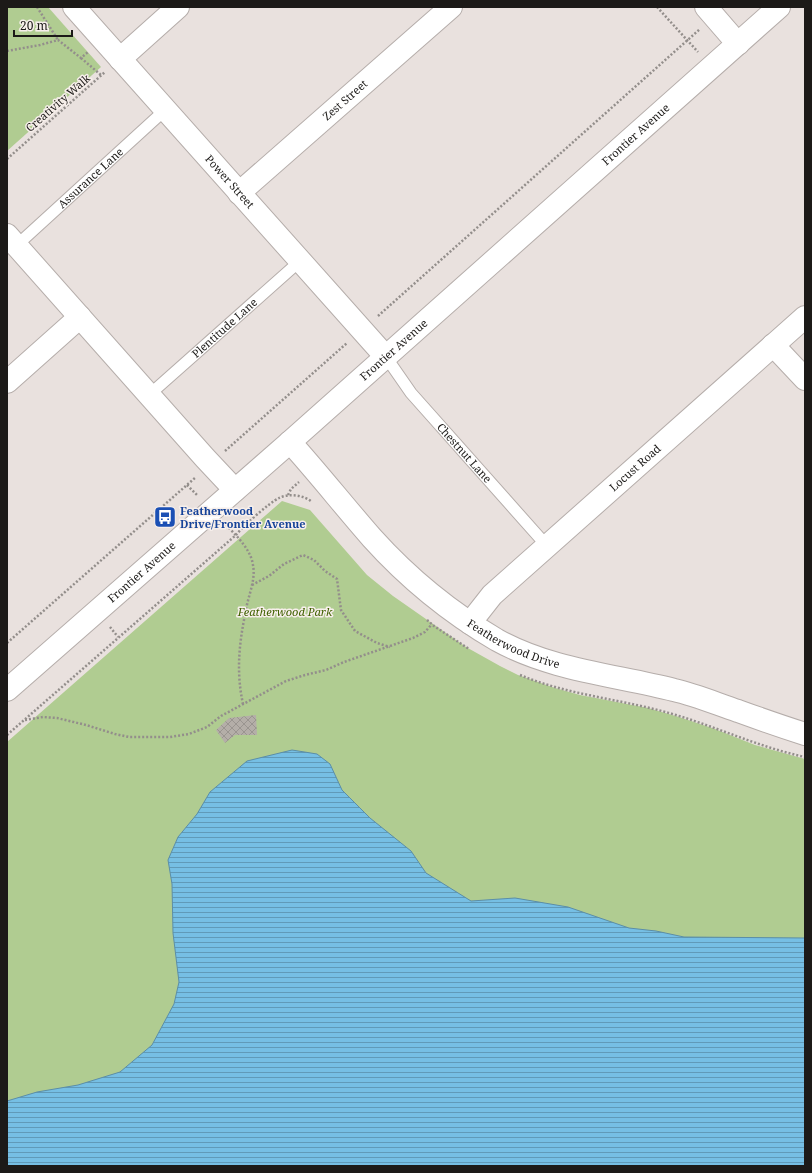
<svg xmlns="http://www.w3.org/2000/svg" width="812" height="1173" viewBox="0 0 812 1173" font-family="'Noto Serif',serif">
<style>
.green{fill:#b0cc91}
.water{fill:url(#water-rules);stroke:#5b8ea7}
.building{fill:url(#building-cross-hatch)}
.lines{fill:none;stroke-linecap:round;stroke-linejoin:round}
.service-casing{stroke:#b5adaa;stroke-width:13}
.minor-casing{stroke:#b5adaa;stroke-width:24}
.tertiary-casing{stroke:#b5adaa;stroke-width:24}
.path{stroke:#938e8b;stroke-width:2.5;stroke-dasharray:2 2;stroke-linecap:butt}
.service{stroke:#fff;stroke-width:11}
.minor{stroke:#fff;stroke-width:22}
.tertiary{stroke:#fff;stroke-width:22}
.labels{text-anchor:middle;stroke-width:3;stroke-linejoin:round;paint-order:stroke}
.street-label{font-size:11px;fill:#1c1a18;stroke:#f7efeb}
.transit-label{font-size:11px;font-weight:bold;fill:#164399;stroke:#f7efeb;text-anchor:start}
.park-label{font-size:11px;font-style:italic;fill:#406100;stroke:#f7efeb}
</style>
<defs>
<pattern id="water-rules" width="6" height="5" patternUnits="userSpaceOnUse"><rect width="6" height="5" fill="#76bfe4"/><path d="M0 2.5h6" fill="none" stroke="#609ab8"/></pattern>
<pattern id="building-cross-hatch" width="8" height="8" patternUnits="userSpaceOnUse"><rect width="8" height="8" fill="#b4aea8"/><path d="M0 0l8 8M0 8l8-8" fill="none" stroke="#9a9590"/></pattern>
</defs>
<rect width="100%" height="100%" fill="#e9e1de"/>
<!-- green -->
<g class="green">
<polygon points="7,7 48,7 101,67 7,151"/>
<polygon points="282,501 310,510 367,575 393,596 466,647 500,666 518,675 555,688 580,695 648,708 679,717 715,729 755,745 805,759 805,1166 7,1166 7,742"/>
</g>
<!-- water -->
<polygon class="water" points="292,750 317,754 330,764 342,790 370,818 411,851 426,873 471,901 515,898 568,907 629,928 656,931 684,937 805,938 805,1166 7,1166 7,1101 37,1092 78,1085 120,1072 152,1045 174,1004 179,982 173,933 172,884 168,860 178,837 197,814 210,792 247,761"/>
<!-- building -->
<polygon class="building" points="256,715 257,735 235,735 225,743 216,730 229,718"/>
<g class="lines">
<!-- service casing -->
<g class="service-casing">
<g id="service">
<path id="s1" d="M16,246L165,110"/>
<path id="s2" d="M386,357L411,393L547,546"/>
<path id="s3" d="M149,395L300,261"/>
</g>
</g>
<!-- minor casing -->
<g class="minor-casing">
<g id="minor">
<path id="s4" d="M74,7L386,357"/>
<polyline points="120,59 178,7"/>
<path id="s5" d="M239,193L451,7"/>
<polyline points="7,235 205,458 235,490"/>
<polyline points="773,345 805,379"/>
<polyline points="7,382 80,317"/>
<path id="s6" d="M290,442C318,473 344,506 372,538C408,578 451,613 497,640C551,670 615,675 674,690C696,695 717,704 738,711C760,719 783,727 805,734"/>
<path id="s7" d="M470,623L492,595L805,317"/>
</g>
</g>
<!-- tertiary casing -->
<g class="tertiary-casing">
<g id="tertiary">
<polyline points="706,7 738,44"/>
<path id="s8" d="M7,690L290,442L779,7"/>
</g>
</g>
<!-- path -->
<g class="path">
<polyline points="37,7 58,40"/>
<polyline points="657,7 698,52"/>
<polyline points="7,51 40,45 58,40 81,58 88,52"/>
<polyline points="81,58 101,75"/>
<polyline points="7,159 105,72"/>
<polyline points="378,316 700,29"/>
<polyline points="225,451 347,343"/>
<polyline points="187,485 198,496"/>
<polyline points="288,495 291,489 299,482"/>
<polyline points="162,507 168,514 165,517"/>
<path d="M226,525C237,536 251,550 253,565C256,580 248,596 246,610C239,643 236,672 243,704"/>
<polyline points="252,585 269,576 284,564 303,555 314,560 325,571 337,579 341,610 355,631 377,643 390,647"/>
<polyline points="427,620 434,626 469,649"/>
<polyline points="110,627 118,637"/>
<polyline points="7,643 196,477"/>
<path d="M520,675C568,695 620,699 669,713C715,726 758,747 805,757"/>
<polyline points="25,720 43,717 57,718 86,725 115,734 129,737 170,737 189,734 207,727 221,716 286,681 305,675 326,670 344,662 413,638 425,632 432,624"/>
<path d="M7,735L236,535C243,526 269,503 279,498C289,493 304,495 312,502"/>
</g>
<!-- service -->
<use href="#service" class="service"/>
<!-- minor -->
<use href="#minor" class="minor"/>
<!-- tertiary -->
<use href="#tertiary" class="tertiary"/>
</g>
<!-- icons -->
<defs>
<g id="bus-square" transform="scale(1.15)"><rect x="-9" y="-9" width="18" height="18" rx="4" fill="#1a4fb4" stroke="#f7efeb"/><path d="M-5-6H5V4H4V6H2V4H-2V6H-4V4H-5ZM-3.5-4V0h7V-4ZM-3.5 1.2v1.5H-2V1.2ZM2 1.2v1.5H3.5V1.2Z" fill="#fff"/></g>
</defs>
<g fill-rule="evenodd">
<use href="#bus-square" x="165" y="517"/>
</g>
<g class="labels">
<!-- street labels -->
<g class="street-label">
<text dy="4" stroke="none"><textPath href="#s5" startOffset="141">Zest Street</textPath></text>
<text transform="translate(58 103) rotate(-41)" y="4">Creativity Walk</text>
<text dy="4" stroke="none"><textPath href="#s8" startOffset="839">Frontier Avenue</textPath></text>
<text dy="4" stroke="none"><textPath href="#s1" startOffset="101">Assurance Lane</textPath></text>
<text dy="4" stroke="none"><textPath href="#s4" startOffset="234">Power Street</textPath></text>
<text dy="4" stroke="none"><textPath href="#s3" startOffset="101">Plentitude Lane</textPath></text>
<text dy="4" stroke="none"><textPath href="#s8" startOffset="515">Frontier Avenue</textPath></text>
<text dy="4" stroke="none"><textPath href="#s2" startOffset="124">Chestnut Lane</textPath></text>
<text dy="4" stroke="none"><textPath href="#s7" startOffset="227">Locust Road</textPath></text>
<text dy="4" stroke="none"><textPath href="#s8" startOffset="179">Frontier Avenue</textPath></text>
<text dy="4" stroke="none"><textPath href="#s6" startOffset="305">Featherwood Drive</textPath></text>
</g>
<!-- transit labels -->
<g class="transit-label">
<text x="180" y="515">Featherwood<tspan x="180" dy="13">Drive/Frontier Avenue</tspan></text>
</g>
<!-- park labels -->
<g class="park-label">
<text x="285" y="616">Featherwood Park</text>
</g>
</g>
<!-- border -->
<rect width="812" height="1173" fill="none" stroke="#1c1a18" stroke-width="16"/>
<!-- scale -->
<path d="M14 30v6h58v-6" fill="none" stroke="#1c1a18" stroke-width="2"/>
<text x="20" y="30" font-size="12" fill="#1c1a18" stroke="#f7efeb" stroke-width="3" paint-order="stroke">20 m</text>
</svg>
